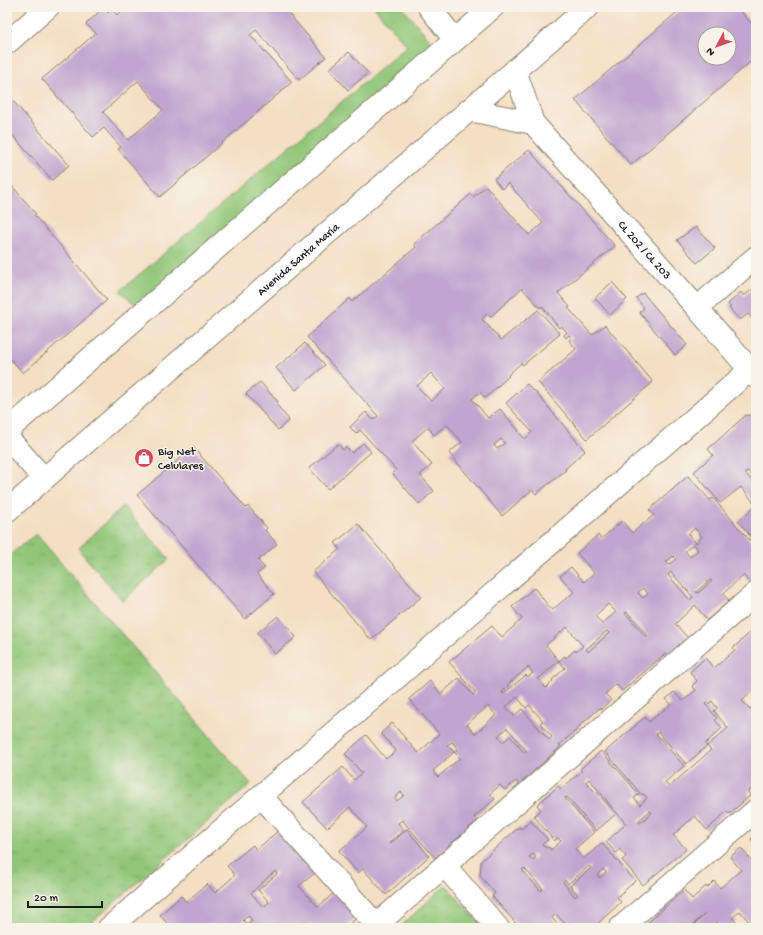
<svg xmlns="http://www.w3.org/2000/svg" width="763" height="935" viewBox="0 0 763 935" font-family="'Gochi Hand',sans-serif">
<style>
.green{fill:#91c678;stroke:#56714a}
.park{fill:url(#park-tufts);stroke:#56714a}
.building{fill:#bfa5cf;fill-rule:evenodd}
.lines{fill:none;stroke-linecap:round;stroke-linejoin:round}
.minor-casing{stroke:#887e70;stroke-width:24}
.tertiary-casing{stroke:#887e70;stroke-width:24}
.secondary-casing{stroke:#887e70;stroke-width:24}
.minor{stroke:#fff;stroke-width:22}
.tertiary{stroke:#fff;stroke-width:22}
.secondary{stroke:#fff;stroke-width:22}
.labels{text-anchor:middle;stroke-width:3;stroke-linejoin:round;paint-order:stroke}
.street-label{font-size:12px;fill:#1c1c1c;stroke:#f7f3e8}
.poi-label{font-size:12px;fill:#1c1c1c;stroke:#f7f3e8;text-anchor:start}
</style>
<defs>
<pattern id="park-tufts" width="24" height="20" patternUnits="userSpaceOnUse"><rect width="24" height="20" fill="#91c678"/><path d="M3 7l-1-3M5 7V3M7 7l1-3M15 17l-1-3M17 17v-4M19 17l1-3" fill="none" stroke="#7caa67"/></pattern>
</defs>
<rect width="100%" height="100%" fill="#f7f3e8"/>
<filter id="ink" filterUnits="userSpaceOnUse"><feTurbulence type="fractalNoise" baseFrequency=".025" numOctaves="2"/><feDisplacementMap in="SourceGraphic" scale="8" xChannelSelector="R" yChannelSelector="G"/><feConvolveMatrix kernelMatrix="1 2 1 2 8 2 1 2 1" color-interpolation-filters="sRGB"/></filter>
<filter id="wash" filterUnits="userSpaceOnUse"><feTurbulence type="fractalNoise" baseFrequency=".012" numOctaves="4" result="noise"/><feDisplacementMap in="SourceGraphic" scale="16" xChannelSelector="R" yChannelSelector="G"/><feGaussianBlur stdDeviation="0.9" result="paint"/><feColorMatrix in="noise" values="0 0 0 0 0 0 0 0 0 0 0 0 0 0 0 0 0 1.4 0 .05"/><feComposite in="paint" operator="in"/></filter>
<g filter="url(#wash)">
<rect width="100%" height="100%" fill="#f4dfc4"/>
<!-- green -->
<polygon class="green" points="374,7 402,7 437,48 137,306 120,291 407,46"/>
<!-- park -->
<g class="park">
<polygon points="123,506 169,559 123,601 78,549"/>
<polygon points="36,534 251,784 85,928 7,928 7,557"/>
<polygon points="446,885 484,928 405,928 402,925"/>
</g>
<g id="blocks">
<!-- building -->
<g class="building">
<polygon points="7,7 15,7 7,14"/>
<path d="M127,7H283L326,57L299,80L256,30L250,35L292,82L160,197L118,149L121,147L104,128L93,137L42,79L96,33L86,24L103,8L108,13L112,9L117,15ZM138,81L163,110L128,140L103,112Z"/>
<path d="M683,7H737L751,23L756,19V57L631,165L575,100ZM705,34H729V58H705Z"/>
<polygon points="349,52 368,73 348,90 329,69"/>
<polygon points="7,94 69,165 52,180 7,129"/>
<path d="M529,150L615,246L558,293L570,307L568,308L592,335L605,325L653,382L587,439L538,382L576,349L569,340L572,338L569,335L566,338L564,335L567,332L561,326L559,328L542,306L540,308L522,288L490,317L487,314L482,319L501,340L538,310L560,334L523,365L521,363L508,375L509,376L485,398L480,392L472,399L488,418L494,412L495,413L500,409L519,431H518L525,439L532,432L506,403L527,384L533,391L534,390L585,451L565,469L566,470L536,494L532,490L502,516L449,453L462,442L447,425L434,435L428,427L412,441L432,465L420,475L434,491L419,504L392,473L396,470L360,430L356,434L350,427L366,412L373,420L378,416L307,337L350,298L352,302L416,247L414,244L471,194L473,197L486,186L529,235L543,223L508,183L502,189L494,179ZM431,373L445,389L431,401L417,386ZM501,439L505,443L497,449L494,445Z"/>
<polygon points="7,180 36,214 34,215 107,300 23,373 7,355"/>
<polygon points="696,227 715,248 697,263 677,240"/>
<polygon points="612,282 627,299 610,315 595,298"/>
<polygon points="756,286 756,321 755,322 748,314 740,320 729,308 731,307 728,304 741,292 744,296"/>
<polygon points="643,293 687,345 675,355 639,312 644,308 636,298"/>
<polygon points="305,343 325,365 296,390 276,368"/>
<polygon points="260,382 278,402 276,404 289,420 278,430 246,394"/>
<polygon points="746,415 756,416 756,480 748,471 745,473 756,485 756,505 741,487 720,503 694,472 713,455 708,449"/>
<polygon points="363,443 371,452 328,489 309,468 338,444 343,450 346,447 352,453"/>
<polygon points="193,447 246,508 248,506 267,528 265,530 277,544 258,561 265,568 257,574 274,594 245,619 137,495"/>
<path d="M688,476L710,500L713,498L751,542L754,540L738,521L756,505V575L749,582L743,575L723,594L729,601L707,620L695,605L675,624L688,638L667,656L665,654L622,691L616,684L605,694L611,700L601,709L600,708L579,726L580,727L559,745L561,746L519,785L516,781L505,790L500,785L490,794L495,799L474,817L477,821L435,858L402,820L398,823L404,830L389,843L390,844L407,829L429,856L386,895L363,869L358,873L339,851L367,827L350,807L327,828L303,802L343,767L354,780L362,773L345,754L366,735L386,759L396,751L381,733L392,723L418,753L439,734L409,699L430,681L441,694L459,678L473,695L476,693L449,662L492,626L502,637L522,619L512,607L534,588L552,610L574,592L560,576L571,567L584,582L594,573L577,553L598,535L601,539L622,521L632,533L654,515L649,510ZM695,528L702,537L696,543L688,534ZM694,544L698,550L690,557L685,551ZM673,556L676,559L669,565L666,562ZM671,572L693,597L690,600L668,575ZM710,580L712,581L698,593L696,592ZM643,588L648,594L643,598L638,593ZM608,604L616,612L602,624L595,616ZM627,612L648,636L646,637L625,613ZM567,627L583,646L576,652L575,650L566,658L565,656L559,661L565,668L552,680L553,681L546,688L538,679L559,661L546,645ZM607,631L609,633L588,652L586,649ZM528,667L533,673L528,677L526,675L503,694L502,692L508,686L507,685ZM517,697L526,708L529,705L543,721L540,723L552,737L549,740L522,709L514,716L506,707ZM488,706L496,715L475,734L467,724ZM507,728L527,751L525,753L510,736L503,742L498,736ZM452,742L458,749L454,752L460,758L438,777L433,771L454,752L447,745ZM401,792L404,795L397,801L395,798Z"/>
<polygon points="358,524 421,597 371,640 313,572 340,549 335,543"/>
<polygon points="278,616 296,637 275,654 257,633"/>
<path d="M754,629L756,632V694L753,691L742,701L750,709L756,704V751L752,755L756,760V785L748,792L750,796L729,814L727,811L707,830L695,816L673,835L686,849L643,885L622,860L626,857L620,849L616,853L606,842L626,824L589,779L586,782L595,792L596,791L616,814L596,831L567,797L565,798L594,832L575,849L583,859L602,843L635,881L617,897L621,902L593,928H574L569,922L566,925L556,914L552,918L561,928H520L492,896L495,893L480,876L481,861L519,827L521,829L531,821L548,840L542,844L546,848L548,847L551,850L561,841L558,838L554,841L534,816L541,810L537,805L558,786L561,789L582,771L580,769L601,751L639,794L634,798L640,805L647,798L644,794L642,795L605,752L645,717L649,722L671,704L666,699L674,692L683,701L696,690L692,686L697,681L690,672L705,658L714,668L735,650L733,648ZM712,701L717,708L714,711L728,728L707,746L705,744L722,728L715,720L717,718L705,704L707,703L708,704ZM658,732L686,764L707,746L711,750L669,787L665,782L684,766L656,734ZM650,811L652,813L640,823L638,821ZM533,854L536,857L532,861L529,857ZM589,866L591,868L570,886L578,895L575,897L563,882L565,880L568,884ZM524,868L543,889L541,891L522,870ZM603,869L606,872L600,878L597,875Z"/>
<path d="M279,830L316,872L299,886L318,907L337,890L359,916L345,928H315L311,923L309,925L312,928H176L174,926L171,928L160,915L181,896L186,902L207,884L215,893L235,875L227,866L253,845L256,850ZM275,871L277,874L258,890L269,902L263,907L251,893ZM248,916L252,920L247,924L243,920Z"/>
<polygon points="756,835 756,845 751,839"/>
<polygon points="741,848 755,864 755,865 756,864 756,928 744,928 750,923 740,911 732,918 736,922 729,928 722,928 717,922 714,924 717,928 691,928 705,914 689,928 644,928 643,927 684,890 692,899 706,886 707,888 714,881 720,888 741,870 730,857"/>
</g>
</g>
</g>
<g filter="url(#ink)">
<use href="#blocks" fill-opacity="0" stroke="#887e70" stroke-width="1"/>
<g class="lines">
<!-- minor casing -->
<g class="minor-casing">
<g id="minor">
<polyline points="429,7 455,40"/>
<polyline points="7,43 48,7"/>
<polyline points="697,308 756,257"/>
<polyline points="261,796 379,928"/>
<polyline points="445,866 498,928"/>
<polyline points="109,928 750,370"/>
<polyline points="373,928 756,593"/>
<polyline points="620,928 756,810"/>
</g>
</g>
<!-- tertiary casing -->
<g class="tertiary-casing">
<g id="tertiary">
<path id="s1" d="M515,70L533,123L697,308L756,377"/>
<polyline points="469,110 533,123"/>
</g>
</g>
<!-- secondary casing -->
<g class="secondary-casing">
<g id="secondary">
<polyline points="7,431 493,7"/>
<polyline points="7,437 44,479"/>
<path id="s2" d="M7,511L588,7"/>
</g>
</g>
<!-- minor -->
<use href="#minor" class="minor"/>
<!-- tertiary -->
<use href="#tertiary" class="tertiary"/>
<!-- secondary -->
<use href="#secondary" class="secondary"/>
</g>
</g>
<!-- icons -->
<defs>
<g id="shop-disc" transform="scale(1)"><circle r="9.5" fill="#d1495b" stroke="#f7f3e8"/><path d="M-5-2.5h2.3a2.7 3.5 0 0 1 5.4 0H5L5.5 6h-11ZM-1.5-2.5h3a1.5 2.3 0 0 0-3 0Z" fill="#fff"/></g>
</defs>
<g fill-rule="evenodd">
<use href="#shop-disc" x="144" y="458"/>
</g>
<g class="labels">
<!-- street labels -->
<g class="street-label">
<text dy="4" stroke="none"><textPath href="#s1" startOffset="225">CL 202 / CL 203</textPath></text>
<text dy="4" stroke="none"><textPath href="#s2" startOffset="385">Avenida Santa Maria</textPath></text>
</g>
<!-- poi labels -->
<g class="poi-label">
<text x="158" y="455">Big Net<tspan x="158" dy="14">Celulares</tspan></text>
</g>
</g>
<!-- margin -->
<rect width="763" height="935" fill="none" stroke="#f7f3e8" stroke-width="24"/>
<!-- north arrow -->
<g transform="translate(717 46) rotate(229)"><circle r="19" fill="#f7f3e8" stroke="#9f9d96"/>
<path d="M0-3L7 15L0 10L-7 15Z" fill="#d1495b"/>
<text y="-6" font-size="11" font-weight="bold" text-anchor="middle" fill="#1c1c1c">N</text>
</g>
<!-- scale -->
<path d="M28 901v6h74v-6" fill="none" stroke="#1c1c1c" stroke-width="2"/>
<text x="34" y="901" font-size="12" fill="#1c1c1c" stroke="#f7f3e8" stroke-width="3" paint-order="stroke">20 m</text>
</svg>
